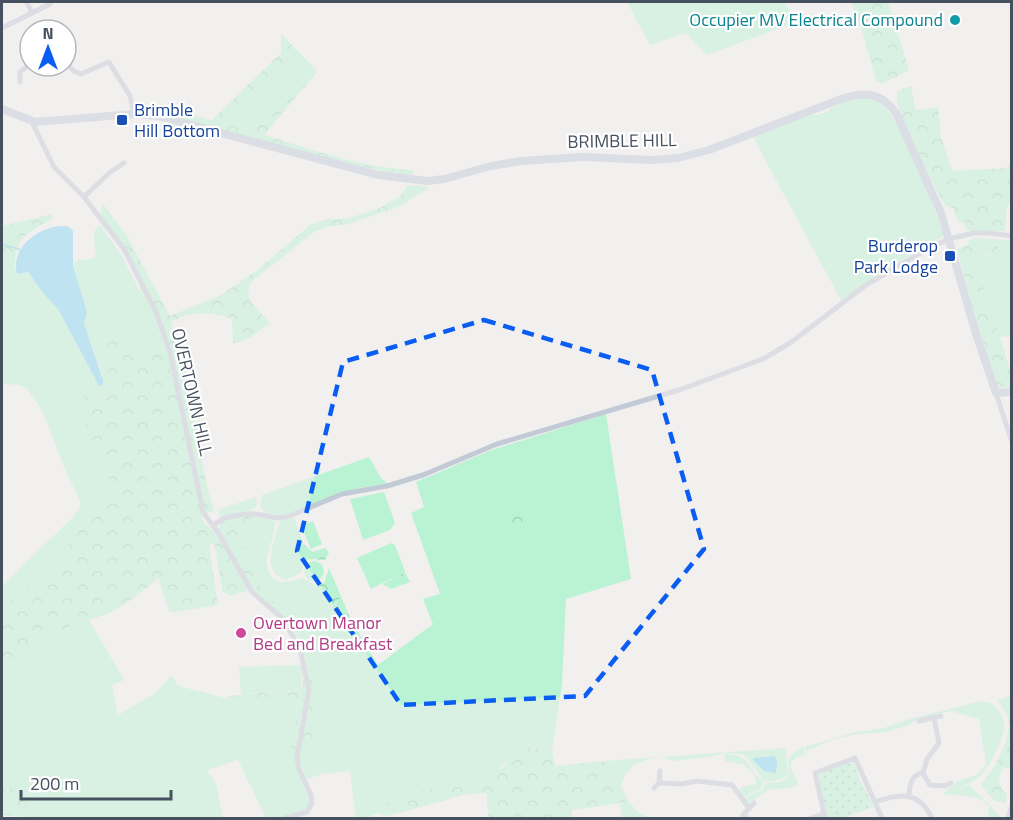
<svg xmlns="http://www.w3.org/2000/svg" width="1013" height="820" viewBox="0 0 1013 820" font-family="'Titillium Web',sans-serif">
<style>
.green{fill:#baf3d4}
.forest{fill:url(#forest-crowns)}
.park{fill:url(#park-dots)}
.water{fill:#84d4f4}
.lines{fill:none;stroke-linecap:round;stroke-linejoin:round}
.stream{stroke:#84d4f4;stroke-width:1.5}
.street{stroke:#c2cad6;stroke-width:5}
.secondary{stroke:#c0cbda;stroke-width:8}
.marked{fill:none;stroke:#095df2;stroke-width:4.5;stroke-dasharray:12 8;stroke-linejoin:round}
.culture-dot{fill:#0f9aa8;stroke:#fff;stroke-width:2}
.transit-dot{fill:#1a4fb4;stroke:#fff;stroke-width:2}
.hotel-dot{fill:#d1479c;stroke:#fff;stroke-width:2}
.labels{text-anchor:middle;stroke-width:4.5;stroke-linejoin:round;paint-order:stroke}
.culture-label{font-size:18px;fill:#0d838f;stroke:#fff;text-anchor:end}
.transit-label{font-size:18px;fill:#164399;stroke:#fff;text-anchor:start}
.street-label{font-size:18px;fill:#46515f;stroke:#fff}
.hotel-label{font-size:18px;fill:#b23c85;stroke:#fff;text-anchor:start}
</style>
<defs>
<pattern id="forest-crowns" width="20" height="18" patternUnits="userSpaceOnUse" patternTransform="scale(1.5)"><rect width="20" height="18" fill="#baf3d4"/><path d="M2 6a3 3 0 1 1 6 0M12 15a3 3 0 1 1 6 0" fill="none" stroke="#a1d2b8"/></pattern>
<pattern id="park-dots" width="8" height="8" patternUnits="userSpaceOnUse" patternTransform="scale(1.5)"><rect width="8" height="8" fill="#baf3d4"/><path d="M2 2h.1M6 6h.1" fill="none" stroke="#a1d2b8" stroke-width="1.8" stroke-linecap="round"/></pattern>
</defs>
<rect width="100%" height="100%" fill="#f2efef"/>
<!-- green -->
<g class="green">
<polygon points="627,2 784,2 796,22 707,55 686,33 650,45"/>
<polygon points="300,53 314,68 279,105 267,112 250,131 227,124"/>
<path d="M862,97C868,99 876,99 880,102C899,114 937,212 944,236L876,275L842,302L753,137L807,115H818L829,111V109L846,101Z"/>
<path d="M100,225L122,256L159,329L164,350L148,352L133,357L125,354L104,355C108,370 117,384 108,398L91,393L85,394L81,405L82,416L107,466L110,495L106,504L79,530L48,577L22,590L2,606V586L72,518L79,509L81,503L65,469L43,412L27,389L21,385L2,384V272L15,268L17,274L28,272L43,293L58,309L99,386L102,374L84,323L87,312L73,266L79,259L87,260L96,257C96,246 89,232 100,225Z"/>
<polygon points="1006,240 1011,241 1011,336 999,337 974,259 990,254"/>
<path d="M606,414L631,579L566,599L562,684L552,751L534,748L513,753C485,794 432,804 386,816L378,813L365,818H356L350,771L322,774L307,779L300,762L323,711L314,698L312,677L300,641L307,638L260,586C254,558 231,551 251,520L245,515H257L275,521L274,532L266,561C270,588 285,583 304,578L319,588L338,625L351,620L378,665L433,624L423,599L440,594L411,513L424,507L416,482L489,451Z"/>
<path d="M369,457L381,478L388,484C374,486 359,487 346,492C325,499 278,529 260,507L262,495Z"/>
<polygon points="384,492 395,523 390,530 363,540 350,499"/>
<path d="M256,497L257,505C248,516 236,512 224,508Z"/>
<path d="M294,517L308,559L303,565L301,573L286,580C259,571 275,541 280,521Z"/>
<polygon points="313,521 322,544 311,549 301,525"/>
<polygon points="391,543 395,545 406,574 401,574 371,589 357,558"/>
<circle cx="314" cy="571" r="10"/>
<polygon points="329,568 349,615 336,606 339,594 324,583"/>
<path d="M80,620H89L124,680L112,685L118,715L157,692L171,676L179,686L229,699L231,706L300,698L291,747L310,801C306,818 280,819 266,818L238,760L207,770L216,784L223,818H37L29,805L11,788L2,790V668Z"/>
<polygon points="302,665 302,689 241,694 239,667"/>
<path d="M981,701L991,703C995,707 1001,712 1003,718C1009,732 990,767 979,777C970,784 955,790 944,791L958,781L977,775L986,764L979,719L951,711L918,719L906,726L886,732L857,734L831,740L807,751L805,747L856,732L884,728L906,720Z"/>
<path d="M803,747L806,754C784,762 790,765 798,783L795,787L768,790L750,803L744,801L751,794L761,791L766,783L780,782L787,779L789,771L788,760L794,752Z"/>
<path d="M785,748L788,773L785,778L768,782L763,780L747,757L741,754L725,753L714,756L676,761L661,757L648,759L632,766L625,775L621,785C627,800 634,813 650,818H622L620,804L627,802L604,761Z"/>
<path d="M724,754C753,754 745,768 764,782L760,790L750,793L743,800L739,790L742,787L756,784L755,775L743,764L725,761Z"/>
<path d="M969,785L998,814L1000,818H988L989,807C979,793 959,796 945,795L944,792Z"/>
</g>
<!-- forest -->
<g class="forest">
<polygon points="851,2 888,2 909,70 882,84 876,81 863,33"/>
<path d="M281,34L300,53L228,124L250,131L267,112L279,105L314,68L317,72L264,135C312,149 362,168 413,170V174L407,176L180,129L169,135L167,122L141,111L136,101L212,120L281,53Z"/>
<path d="M911,86L916,110L938,107L941,137L951,168L954,171L1007,168L1011,159V144V202L1007,207L1005,231H966L964,222L959,223L953,208L946,206C933,184 893,114 897,91Z"/>
<path d="M420,185L429,188L398,207L348,224L327,227L314,232L250,283L248,296L254,306L270,323L251,337L233,344L232,319C210,311 192,311 171,322L178,345L187,352L189,359L185,362V367C196,414 199,464 214,511L207,513L199,504L203,522L216,534L220,524L219,509L224,508L250,517L251,520C231,551 254,558 260,586L308,638L300,641L312,677L314,698L323,711L305,756L296,767L291,747L300,698L231,706L228,696L302,689L303,682L300,641L287,620L260,598L253,589L231,596L223,592L214,543L209,545L218,605L175,612L169,611L158,578C139,595 107,621 80,620L2,668V606L22,590L48,577L79,530L106,504L110,495L107,466L86,429L82,416L81,405L85,394L91,393L107,398C118,383 106,372 104,356C102,348 104,339 104,331L115,333L125,354L133,357L148,352L164,350L159,329L143,298L131,257L100,214L103,204L127,236L170,316L221,295L260,268L310,225L327,219H345L378,209L401,196L407,186Z"/>
<path d="M52,214V219C28,233 14,237 15,268L2,272V226Z"/>
<polygon points="976,238 1006,240 995,251 975,259 1011,372 1011,388 997,387 980,340 957,249 969,244 968,240"/>
<path d="M511,506L525,513C525,520 521,525 514,526L502,519Z"/>
<polygon points="303,544 313,552 325,548 329,553 325,560 308,559"/>
<polygon points="401,574 406,574 410,582 391,589 383,584"/>
<polygon points="324,583 339,594 340,598 335,604 336,606 349,615 351,620 338,625 319,588 313,585"/>
<path d="M1011,696V768L1002,769C998,780 998,787 1007,794L1006,803L995,801L982,787L983,781C994,771 1009,741 1009,725C1009,715 1003,708 997,700Z"/>
<polygon points="516,746 552,751 555,766 604,761 627,802 572,810 572,818 489,818 486,793 463,795 386,816 378,813 387,803 413,795 438,785 470,783 504,767"/>
<polygon points="11,788 29,805 37,818 2,815 2,790"/>
</g>
<!-- park -->
<polygon class="park" points="848,762 852,762 856,766 858,776 874,807 843,818 829,818 826,816 818,775"/>
<!-- water -->
<g class="water">
<path d="M65,226L69,227L73,231V266L87,312L84,323L103,380V385L99,386L58,309L43,293L28,272L17,274C10,247 40,225 65,226Z"/>
<polygon points="774,756 777,760 776,773 764,771 753,760 754,758"/>
</g>
<g class="lines">
<!-- stream -->
<polyline class="stream" points="2,244 21,250"/>
<!-- street -->
<g class="street">
<polyline points="27,3 32,13"/>
<polyline points="2,28 50,4"/>
<polyline points="66,63 74,71 81,74 109,62 130,96 134,114"/>
<polyline points="20,82 20,72 30,64"/>
<polyline points="32,122 54,167 84,197 124,249 156,312 170,352 203,512 219,534 252,592 283,619 300,649 309,690 297,757 299,769 311,795 312,803 307,812 285,818"/>
<polyline points="84,197 109,173 124,163"/>
<polyline points="996,393 1012,442"/>
<polyline points="213,525 225,518 244,514 257,514 277,518 287,517 342,494 387,486 423,475 497,444 679,390 763,359 790,343 866,285 929,248 949,239 974,233 989,233 1012,236"/>
<polyline points="919,721 941,716"/>
<polyline points="923,773 930,785 944,786 951,783"/>
<polyline points="659,783 682,784 697,781 732,785 749,808"/>
<polyline points="654,788 659,783 660,771"/>
<path d="M909,797C910,785 910,775 923,773L927,759L939,743L934,718"/>
<path d="M875,802C901,793 919,791 932,818"/>
<polyline points="747,818 743,815 754,803"/>
<polyline points="811,818 823,814"/>
<polyline points="825,818 815,773 855,758 882,818"/>
<polyline points="1008,818 1012,805"/>
</g>
<!-- secondary -->
<path class="secondary" d="M2,109L35,122L134,114L158,116L378,175L427,181L444,179L491,166L521,161L583,157L652,160L678,158L709,150L841,99C864,91 881,92 896,113L941,213L976,334L996,393L1012,392"/>
</g>
<!-- marked area -->
<path d="M0 0H1013V820H0ZM484,320L652,370L704,549L585,696L401,705L297,551L343,362Z" fill="#f2efef" fill-opacity=".55" fill-rule="evenodd"/>
<path class="marked" d="M484,320L652,370L704,549L585,696L401,705L297,551L343,362Z"/>
<!-- markers -->
<circle class="culture-dot" cx="955" cy="20" r="6"/>
<g class="transit-dot">
<rect x="116" y="114" width="12" height="12" rx="3"/>
<rect x="944" y="250" width="12" height="12" rx="3"/>
</g>
<circle class="hotel-dot" cx="241" cy="633" r="6"/>
<g class="labels">
<!-- culture labels -->
<g class="culture-label">
<text x="943" y="26">Occupier MV Electrical Compound</text>
</g>
<!-- transit labels -->
<g class="transit-label">
<text x="134" y="116">Brimble<tspan x="134" dy="21">Hill Bottom</tspan></text>
<text x="938" y="252" text-anchor="end">Burderop<tspan x="938" dy="21">Park Lodge</tspan></text>
</g>
<!-- street labels -->
<g class="street-label">
<text transform="translate(622 141) rotate(-1)" y="6">BRIMBLE HILL</text>
<text transform="translate(192 392) rotate(77)" y="6">OVERTOWN HILL</text>
</g>
<!-- hotel labels -->
<g class="hotel-label">
<text x="253" y="629">Overtown Manor<tspan x="253" dy="21">Bed and Breakfast</tspan></text>
</g>
</g>
<!-- border -->
<rect width="1013" height="820" fill="none" stroke="#46515f" stroke-width="6"/>
<!-- north arrow -->
<g transform="translate(48 48)"><circle r="28" fill="#ffffff" stroke="#b5b9bf" stroke-width="1.5"/>
<path d="M0-4.5L10 22L0 15L-10 22Z" fill="#095df2"/>
<text y="-9" font-size="16" font-weight="bold" text-anchor="middle" fill="#46515f">N</text>
</g>
<!-- scale -->
<path d="M21 790v9h150v-9" fill="none" stroke="#46515f" stroke-width="3"/>
<text x="30" y="790" font-size="18" fill="#46515f" stroke="#ffffff" stroke-width="4.5" paint-order="stroke">200 m</text>
</svg>
